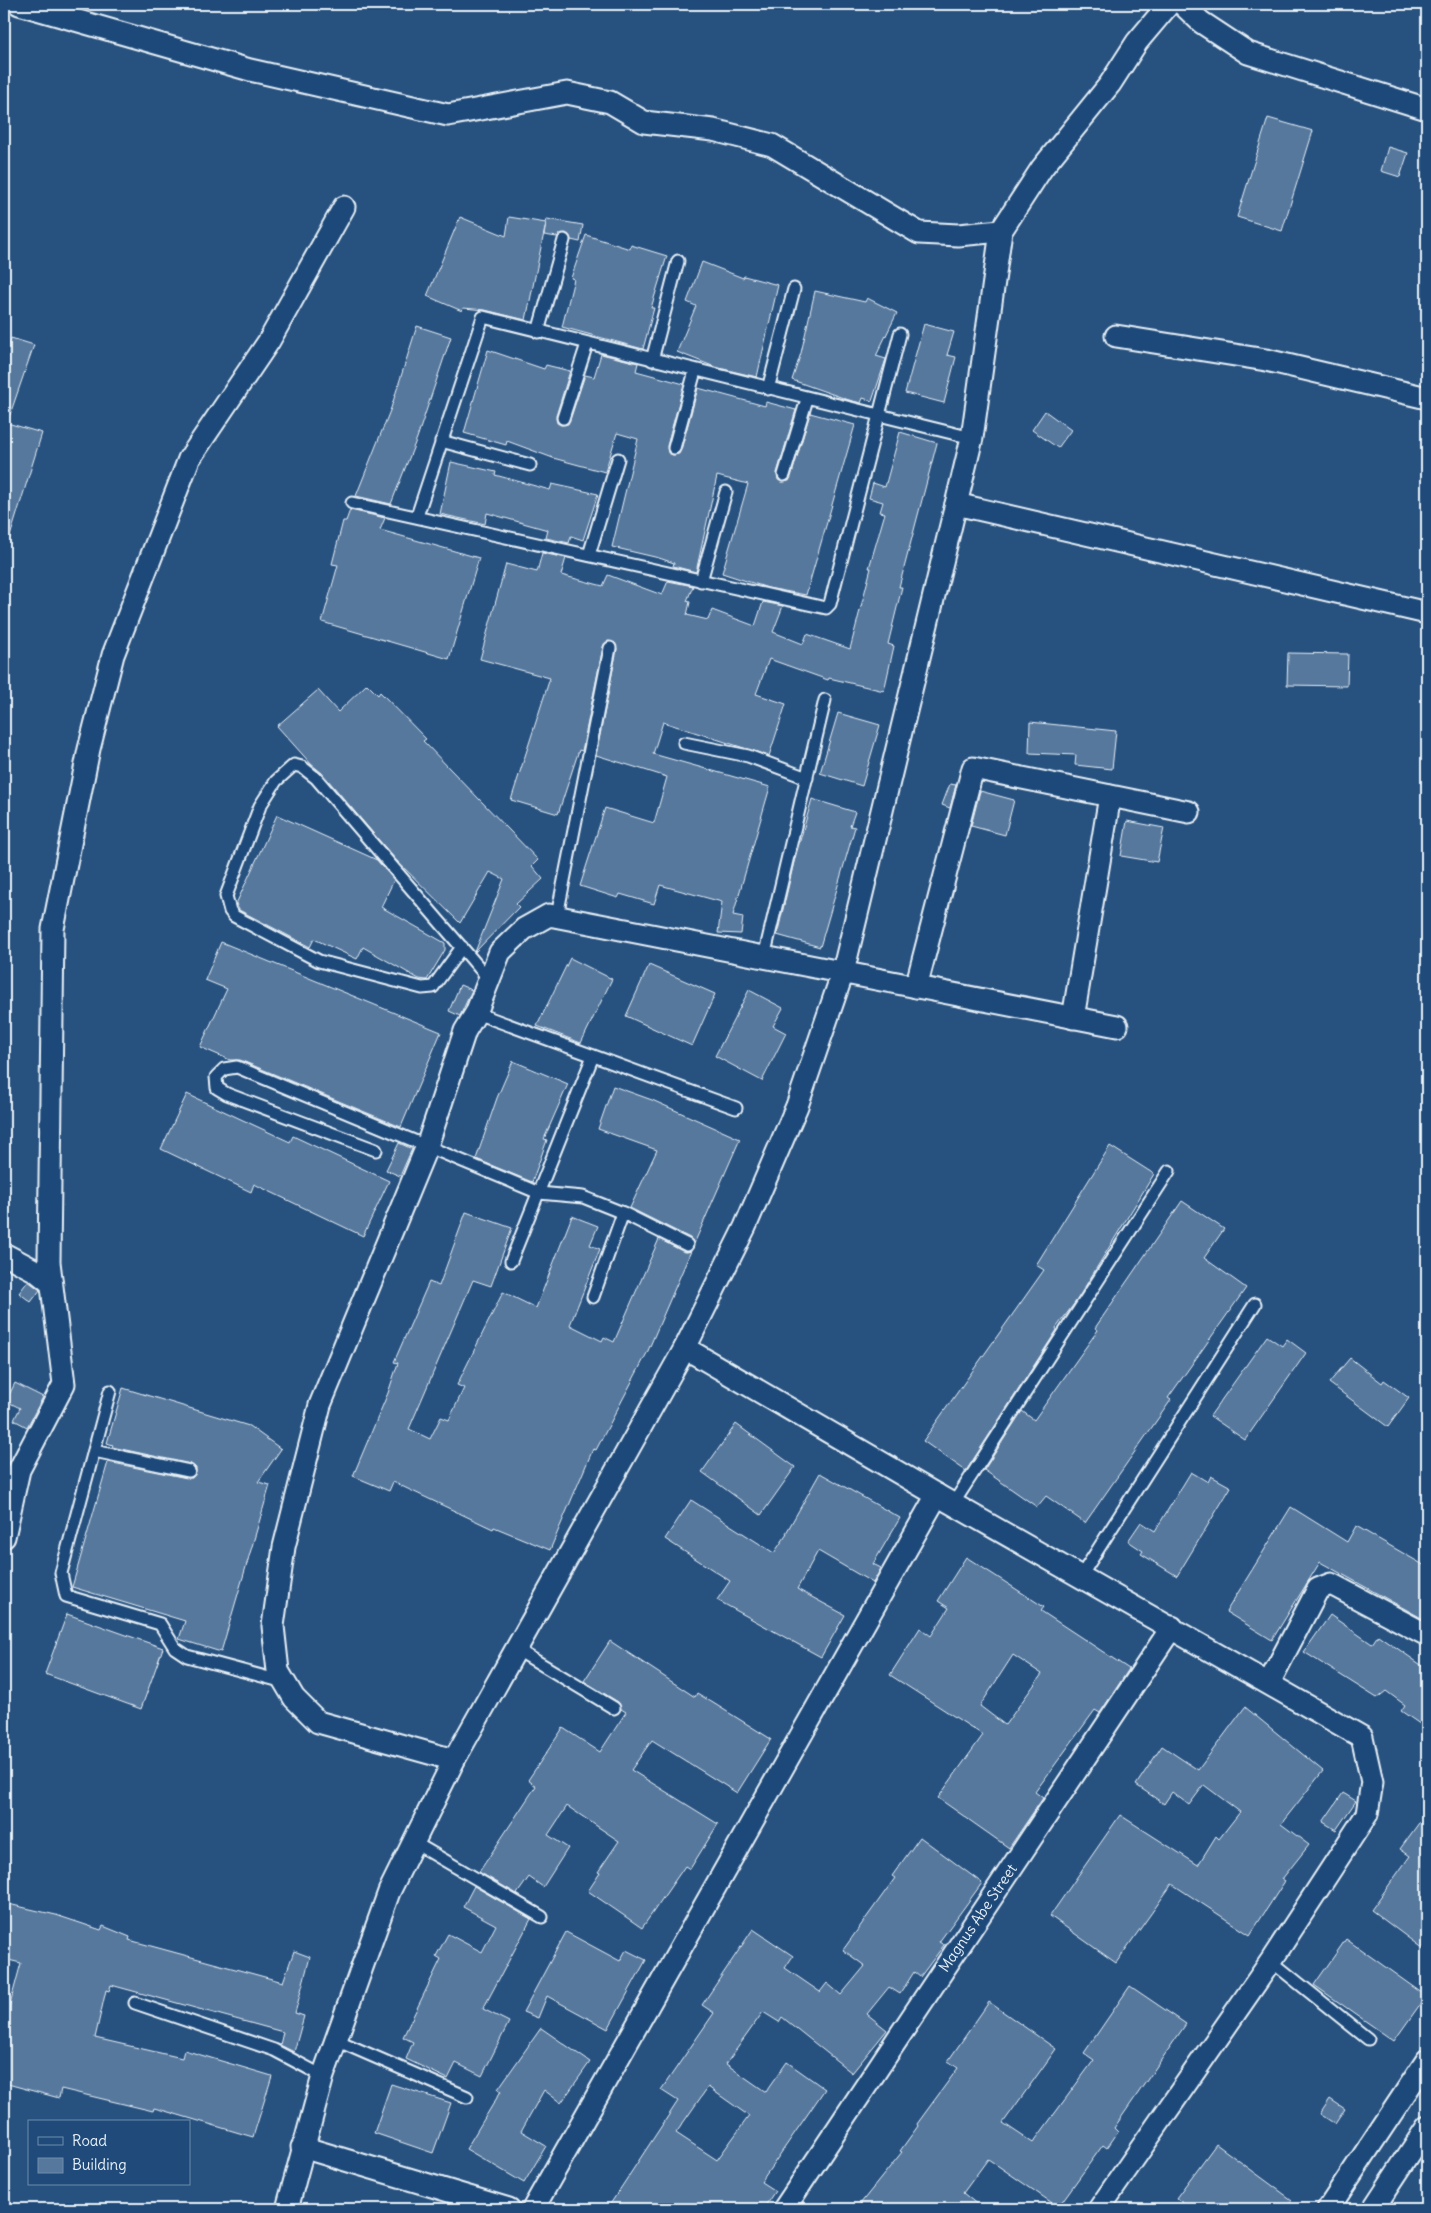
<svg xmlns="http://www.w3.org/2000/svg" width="1431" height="2213" viewBox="0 0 1431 2213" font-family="Delius,sans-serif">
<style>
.building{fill:#57789d;stroke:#e8f1f8;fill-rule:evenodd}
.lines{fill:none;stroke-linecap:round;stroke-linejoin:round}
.lane-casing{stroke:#e8f1f8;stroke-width:15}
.street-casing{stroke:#e8f1f8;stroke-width:25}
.lane{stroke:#1f4a7a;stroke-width:11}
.street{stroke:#1f4a7a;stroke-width:21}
.labels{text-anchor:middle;stroke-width:4.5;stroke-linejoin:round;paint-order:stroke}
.street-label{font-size:15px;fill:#e8f1f8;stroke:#1f4a7a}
</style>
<rect width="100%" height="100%" fill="#27517f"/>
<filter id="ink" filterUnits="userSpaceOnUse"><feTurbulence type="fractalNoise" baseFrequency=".02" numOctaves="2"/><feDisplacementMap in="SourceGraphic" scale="10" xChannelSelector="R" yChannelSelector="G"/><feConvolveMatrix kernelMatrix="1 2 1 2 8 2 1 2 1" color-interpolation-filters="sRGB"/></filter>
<g filter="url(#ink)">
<!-- building -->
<g class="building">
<polygon points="1268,118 1313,131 1282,231 1237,217"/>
<polygon points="1388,147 1408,153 1400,177 1381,171"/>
<polygon points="460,217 506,236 509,217 546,223 526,320 485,310 463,308 462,311 427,296"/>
<polygon points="547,219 583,225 580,242 571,240 566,233 557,237 544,235"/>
<polygon points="586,235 630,249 631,245 667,256 651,308 654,308 643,349 562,327 574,279 571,278"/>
<polygon points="702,262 743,278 744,276 778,285 757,377 715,367 677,352 696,306 687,302"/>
<polygon points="815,291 865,302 867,298 897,313 876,356 886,359 872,401 863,398 861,403 849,400 792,380 801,353"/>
<polygon points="924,324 954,332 947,355 956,357 944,403 905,393"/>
<polygon points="417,326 451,337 417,438 391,504 356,496 391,408"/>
<polygon points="11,338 34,345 7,423 42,433 8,543 4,543 4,359"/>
<polygon points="488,350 544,369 546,365 570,371 556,416 557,423 561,425 568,424 570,420 585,375 594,377 601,354 638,363 636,371 684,384 667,446 668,453 673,455 679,454 681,450 698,388 765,406 766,402 796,410 777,473 778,480 782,482 789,481 791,477 810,413 855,425 806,595 768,588 722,573 748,484 717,476 696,572 673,566 674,563 659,558 612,547 638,439 617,433 605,472 553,458 507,441 506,445 464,433"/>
<polygon points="1045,411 1071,430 1058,448 1032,430"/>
<polygon points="900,432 937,443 899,587 902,587 888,644 894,646 884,691 829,678 828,680 769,659 756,694 786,704 769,756 663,722 653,754 770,787 733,915 743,917 741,934 718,933 722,902 660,885 654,904 620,894 618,898 580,886 605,808 654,823 667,777 596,755 617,649 615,643 608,641 603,647 582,751 579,750 558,814 511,800 550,678 480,659 506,564 537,572 542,553 566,558 561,575 603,586 608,575 662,595 668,581 693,586 687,601 690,602 687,615 708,620 712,610 755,626 763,602 783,606 773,632 803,644 807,634 850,649 871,568 869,568 885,513 880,512 883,502 869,498 873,483 885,487"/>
<polygon points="451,462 496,472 495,475 550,490 552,484 598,494 583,540 571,536 569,543 546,538 548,530 487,513 485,524 440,514"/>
<polygon points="350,510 385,518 380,530 479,558 449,659 322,622 338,565 332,564 343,521 346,521"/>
<polygon points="1288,653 1348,654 1347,686 1287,685"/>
<polygon points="367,684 378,695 380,692 426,739 423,741 538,860 532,866 543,879 516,904 519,907 475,952 504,879 490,872 460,923 394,858 322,773 311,764 277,726 318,690 338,712"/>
<polygon points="838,713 880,725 862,786 820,773"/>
<polygon points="1030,722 1116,731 1112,769 1075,765 1076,755 1029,753"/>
<polygon points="950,784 956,785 950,808 942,805"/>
<polygon points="980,791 1014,800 1005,835 971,826"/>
<polygon points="812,799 855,812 850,826 855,827 820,947 777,935 795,858"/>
<polygon points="277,815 377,860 394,880 381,907 445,943 445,950 427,980 419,979 363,947 357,959 314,939 310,947 239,910 236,904"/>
<polygon points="1127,821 1164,828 1157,862 1121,856"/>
<polygon points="221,942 441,1032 401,1127 240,1060 230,1060 200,1047 227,989 205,980"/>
<polygon points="570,958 612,979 581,1043 537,1026"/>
<polygon points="649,965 715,994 692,1046 626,1016"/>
<polygon points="460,985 472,990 460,1016 449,1011"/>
<polygon points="749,990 783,1008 773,1026 786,1033 762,1081 715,1056"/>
<polygon points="513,1061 568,1084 544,1139 547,1140 532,1182 476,1159 497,1098"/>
<polygon points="613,1086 652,1100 740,1139 694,1244 690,1238 630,1208 657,1150 598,1129"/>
<polygon points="187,1094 290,1142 293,1136 389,1181 363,1236 254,1184 251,1192 161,1149"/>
<polygon points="399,1143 412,1149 400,1176 386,1170"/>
<polygon points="1110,1146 1154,1174 1077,1300 1056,1328 1057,1330 966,1471 923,1441 1044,1270 1036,1265"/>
<polygon points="1182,1201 1224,1229 1204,1258 1246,1288 1168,1398 1171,1400 1085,1523 1046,1496 1037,1507 984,1470 1022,1411 1034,1420 1098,1330 1095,1328"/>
<polygon points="466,1212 512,1228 491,1286 473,1280 409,1429 430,1439 441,1417 449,1420 464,1388 457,1385 503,1292 536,1308 572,1216 598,1226 590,1245 600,1249 570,1325 602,1341 604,1337 614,1342 659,1239 684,1252 691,1251 647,1353 596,1450 593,1449 550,1550 494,1527 493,1529 393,1482 389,1491 353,1476 388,1393 398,1363 394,1362 429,1282 439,1286"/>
<polygon points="28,1281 40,1290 31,1302 19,1293"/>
<polygon points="1267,1336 1282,1346 1287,1339 1306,1353 1245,1440 1210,1416"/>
<polygon points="1350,1358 1382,1383 1384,1380 1409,1398 1388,1427 1329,1383"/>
<polygon points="15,1383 43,1397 27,1427 14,1420 20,1408 6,1401"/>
<polygon points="123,1388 249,1426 281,1449 258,1482 270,1485 221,1652 179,1639 185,1621 72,1587 108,1462 187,1478 192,1478 196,1473 196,1468 191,1464 112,1447 113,1445 107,1443"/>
<polygon points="736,1424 795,1467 761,1515 702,1472"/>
<polygon points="1191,1472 1208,1482 1211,1476 1231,1487 1177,1576 1141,1554 1143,1551 1128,1541 1141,1522 1155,1531"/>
<polygon points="820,1473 900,1518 873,1564 881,1568 873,1583 818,1551 797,1589 845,1615 821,1657 717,1600 730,1581 665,1539 691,1500 774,1553 787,1534 786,1533"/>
<polygon points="1291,1507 1347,1542 1356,1526 1427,1567 1427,1621 1320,1562 1272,1640 1226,1612"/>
<path d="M966,1557L1044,1607L1041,1611L1129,1669L1100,1713L1095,1710L1035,1792L1043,1798L1009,1848L938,1798L983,1735L890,1675L920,1628L931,1636L949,1608L938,1601ZM1013,1655L1042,1674L1005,1725L980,1706Z"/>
<polygon points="67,1614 163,1648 141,1709 45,1674"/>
<polygon points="1330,1615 1372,1644 1378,1635 1427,1669 1427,1729 1401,1711 1405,1705 1386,1691 1377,1698 1304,1652"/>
<polygon points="610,1641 695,1697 697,1693 771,1739 737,1793 652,1740 631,1770 718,1824 690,1869 685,1866 642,1928 588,1891 600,1873 598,1872 619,1841 567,1806 548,1835 568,1848 543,1887 529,1877 517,1894 479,1872 536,1786 528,1780 563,1728 600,1752 626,1712 621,1709 618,1702 584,1681"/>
<polygon points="1245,1707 1323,1771 1281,1824 1309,1845 1282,1879 1285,1881 1250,1935 1172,1884 1116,1963 1050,1916 1120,1815 1198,1865 1216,1836 1219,1839 1240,1812 1204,1785 1189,1805 1172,1792 1164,1804 1136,1785 1162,1746 1198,1770"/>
<polygon points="1343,1793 1356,1801 1336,1830 1323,1822"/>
<polygon points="1427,1812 1427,1952 1371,1910 1410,1856 1400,1849"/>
<path d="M920,1837L982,1883L939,1942L944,1945L920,1977L914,1972L900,1994L889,1987L867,2014L887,2030L852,2073L782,2017L779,2022L763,2012L726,2064L766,2092L787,2062L825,2089L761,2182L775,2191L763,2209H607L678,2101L661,2090L714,2013L702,2005L753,1929L793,1956L785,1968L820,1992L827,1983L841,1995L865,1966L843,1950L895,1878L892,1876ZM708,2087L749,2116L717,2160L676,2133Z"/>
<polygon points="474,1886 531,1919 483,2009 509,2022 482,2076 456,2063 448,2079 406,2059 413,2042 403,2037 441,1959 436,1956 448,1934 482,1952 496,1925 463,1907"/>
<polygon points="4,1903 56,1915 101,1930 103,1926 130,1937 129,1940 283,1982 294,1951 310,1957 295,2013 304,2016 294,2052 280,2045 283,2032 111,1985 109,1991 106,1990 95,2038 182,2058 184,2050 272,2076 253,2137 165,2111 154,2108 153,2111 61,2089 59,2098 4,2083 4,2026 21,1963 4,1959"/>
<polygon points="566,1932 620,1961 626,1950 646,1960 608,2029 547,1996 538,2018 523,2012"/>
<polygon points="1346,1939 1426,1996 1394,2041 1314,1985"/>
<polygon points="1130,1986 1186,2024 1114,2128 1118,2132 1107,2148 1103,2145 1058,2207 988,2159 963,2193 983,2209 856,2209 902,2152 900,2151 918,2126 917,2124 958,2068 948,2061 989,2002 1056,2049 1003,2123 1033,2143 1094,2060 1084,2053"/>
<polygon points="541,2028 590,2062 561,2103 544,2090 521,2131 546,2146 524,2183 466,2149 501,2091 498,2089"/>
<polygon points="391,2084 451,2103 433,2153 374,2133"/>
<polygon points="1330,2099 1345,2109 1335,2124 1320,2114"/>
<polygon points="1216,2144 1292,2200 1286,2209 1191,2209 1176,2198"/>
</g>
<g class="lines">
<!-- lane casing -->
<g class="lane-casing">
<g id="lane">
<polyline points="538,332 564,240"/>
<polyline points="652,360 678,261"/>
<polyline points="768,389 794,289"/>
<polyline points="563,418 587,344"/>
<polyline points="441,441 530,465"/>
<polyline points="674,448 695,371"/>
<polyline points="784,475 807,399"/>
<polyline points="352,503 826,608 830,604 900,334"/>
<polyline points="417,516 483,317 972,438"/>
<polyline points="589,555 618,459"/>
<polyline points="701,581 726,492"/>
<polyline points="684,743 748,756 807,778"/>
<polyline points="557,916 610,648"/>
<polyline points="462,947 433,987 422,988 319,961 234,916 230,911 226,896 260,806 276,781 294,765 302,767 316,778 488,978"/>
<polyline points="764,957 825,700"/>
<polyline points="476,1013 736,1108"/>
<polyline points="376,1150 227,1094 217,1088 216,1077 224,1069 237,1067 539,1193 583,1197 623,1213 687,1245"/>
<polyline points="511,1261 593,1056"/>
<polyline points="593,1297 623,1213"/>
<polyline points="110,1391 61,1573 66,1596 160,1624 175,1648 187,1656 284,1682"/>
<polyline points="94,1451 189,1471"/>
<polyline points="953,1504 1169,1171"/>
<polyline points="1081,1576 1255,1304"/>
<polyline points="516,1649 614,1708"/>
<polyline points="413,1842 542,1917"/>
<polyline points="1271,1961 1368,2039"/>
<polyline points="135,2003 274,2050 323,2076"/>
<polyline points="336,2040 467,2097"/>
</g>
</g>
<!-- street casing -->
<g class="street-casing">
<g id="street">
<polyline points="19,4 250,70 448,115 567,93 610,102 644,122 713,130 772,145 919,233 958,235 1001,231"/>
<polyline points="1182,4 1201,22 1248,53 1427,109"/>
<polyline points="1116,336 1266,360 1427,398"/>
<polyline points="956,504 1427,613"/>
<polyline points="916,987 973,768 1189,812"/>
<polyline points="1073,1018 1110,796"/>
<polyline points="4,1254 36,1271 51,1283"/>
<polyline points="685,1348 937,1495 1362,1737 1372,1782 1367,1814 1271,1961 1099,2209"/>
<polyline points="4,1537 19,1470 64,1384 49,1262 53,929 89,749 113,655 189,459 269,341 344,207"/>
<polyline points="1269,1683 1318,1589 1331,1584 1427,1635"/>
<polyline points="454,1760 318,1722 294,1698 278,1671 273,1626 284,1547 320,1405 427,1146 465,1031 476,1013 500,952 524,929 549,915 1117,1026"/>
<polyline points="302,2147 509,2209"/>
<polyline points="287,2209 323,2076 389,1892 454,1760 685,1348 745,1227 797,1106 843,972 972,438 1001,231 1042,168 1110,84 1137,42 1169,4"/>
<polyline points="533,2209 937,1495"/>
<polyline points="784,2209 1172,1627"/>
<polyline points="1328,2209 1427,2060"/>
<polyline points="1373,2209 1427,2127"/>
</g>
</g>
<!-- lane -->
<use href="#lane" class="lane"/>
<!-- street -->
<use href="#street" class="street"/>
</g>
</g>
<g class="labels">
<!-- street labels -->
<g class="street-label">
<text transform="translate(978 1918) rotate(-56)" y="5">Magnus Abe Street</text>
</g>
</g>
<!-- margin -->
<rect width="1431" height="2213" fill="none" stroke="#1f4a7a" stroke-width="20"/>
<rect x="10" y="10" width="1411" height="2193" fill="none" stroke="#e8f1f8" stroke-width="2" filter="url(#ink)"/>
<!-- legend -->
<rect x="28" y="2120" width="162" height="65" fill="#1f4a7a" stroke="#6f8dac"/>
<rect x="38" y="2137" width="25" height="8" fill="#1f4a7a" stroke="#6f8dac"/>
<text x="72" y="2146" font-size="15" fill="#e8f1f8">Road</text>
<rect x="38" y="2158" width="25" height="15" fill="#57789d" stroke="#6f8dac"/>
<text x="72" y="2170" font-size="15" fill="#e8f1f8">Building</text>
</svg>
